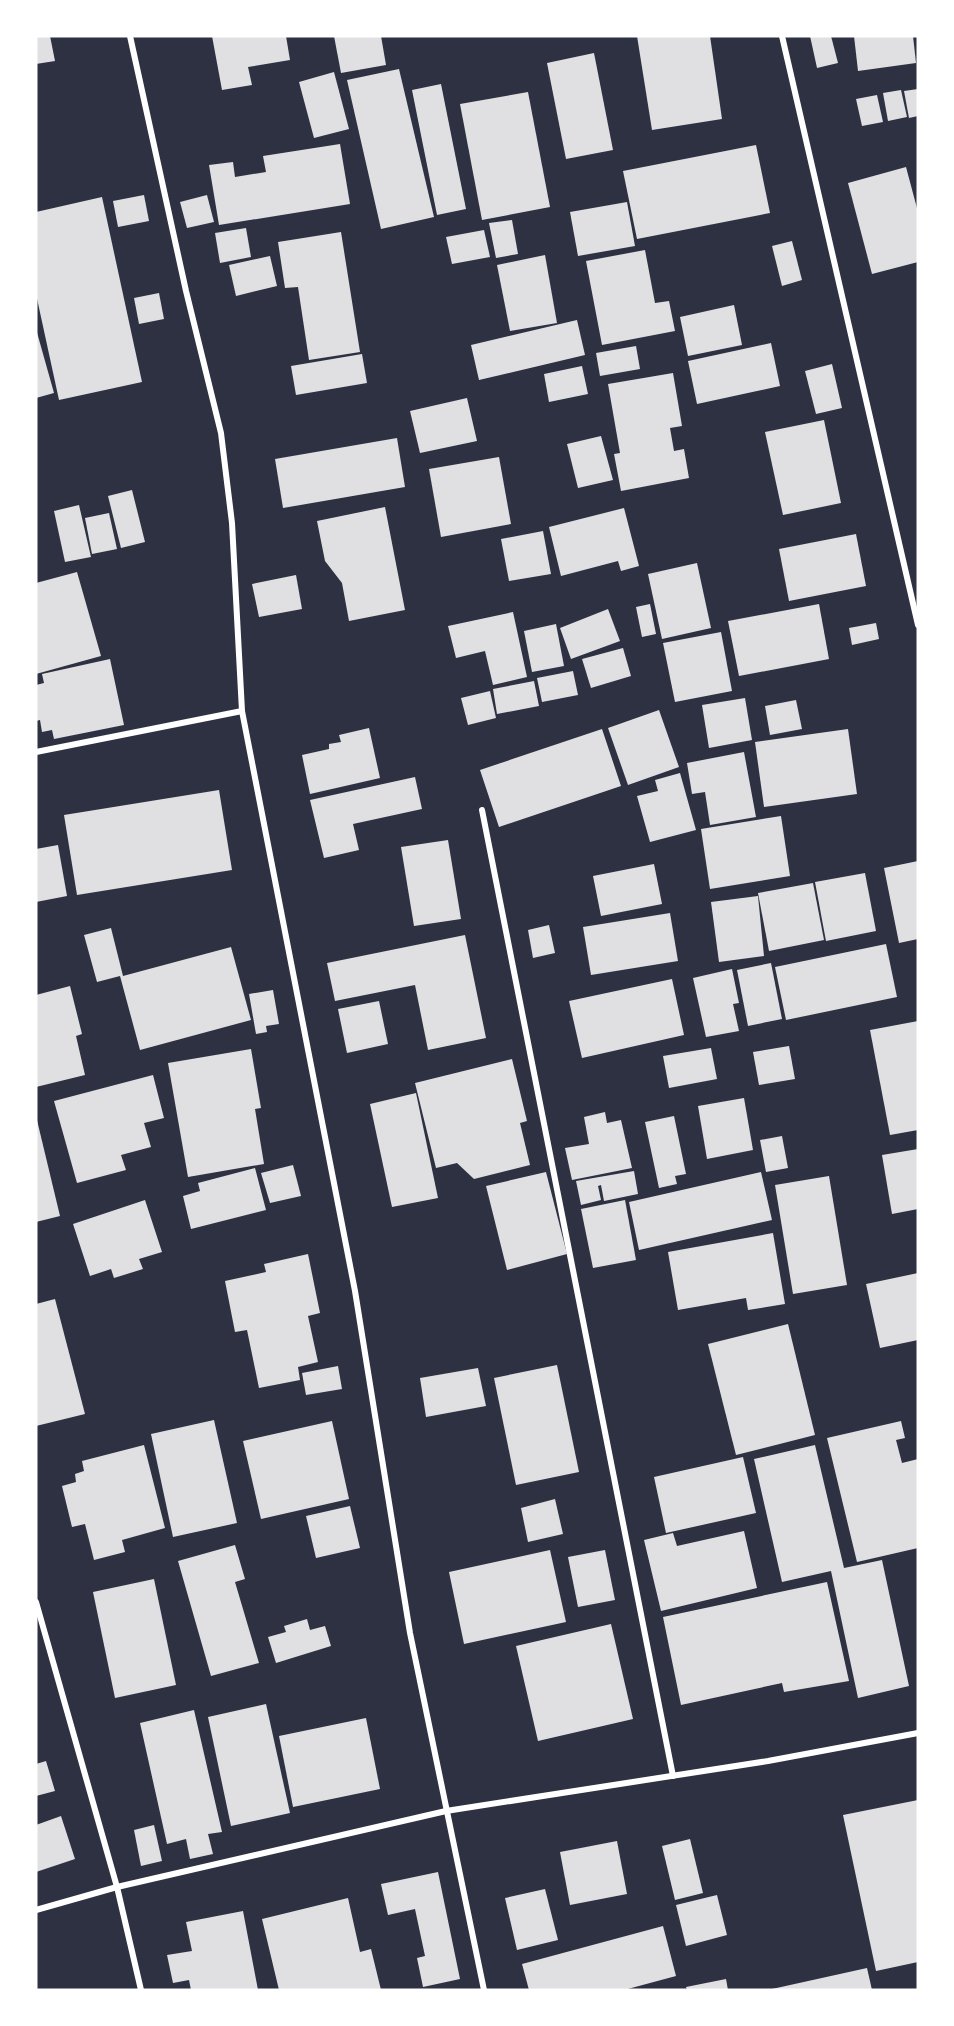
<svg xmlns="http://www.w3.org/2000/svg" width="954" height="2026" viewBox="0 0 954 2026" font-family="'Titillium Web',sans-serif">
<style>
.building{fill:#e0e0e3}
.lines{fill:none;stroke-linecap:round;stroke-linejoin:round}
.minor{stroke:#fff;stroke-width:6}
</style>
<rect width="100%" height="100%" fill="#2d3142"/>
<!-- building -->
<g class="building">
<polygon points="36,36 50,36 55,61 36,64"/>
<polygon points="212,36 286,36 290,60 248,67 252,85 222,90"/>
<polygon points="334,36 381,36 386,65 341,73"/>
<polygon points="637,36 710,36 722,119 652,130"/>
<polygon points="810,36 831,36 838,63 817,68"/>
<polygon points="854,36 913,36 916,63 858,71"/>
<polygon points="594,53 613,150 566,159 547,63"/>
<polygon points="399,69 434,217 381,229 347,80"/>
<polygon points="334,72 349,129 314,138 299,82"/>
<polygon points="441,84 466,209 437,215 412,90"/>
<polygon points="918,89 918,116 909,118 904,91"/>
<polygon points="901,90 907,117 888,121 883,93"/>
<polygon points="528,92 550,207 482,220 460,104"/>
<polygon points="877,95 883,122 862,126 856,99"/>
<polygon points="340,144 350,204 219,225 209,165 233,162 235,177 266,172 263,156"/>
<polygon points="756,145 770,213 637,239 623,171"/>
<polygon points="906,167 918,212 918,262 872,274 848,183"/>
<polygon points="144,195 149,221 118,227 113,201"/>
<polygon points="207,195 214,222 187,228 180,202"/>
<polygon points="102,197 142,382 59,400 36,294 36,212"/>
<polygon points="627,202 635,246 578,256 570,212"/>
<polygon points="512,220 518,254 496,258 489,223"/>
<polygon points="246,228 251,257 220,263 215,233"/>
<polygon points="484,230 490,257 452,264 446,237"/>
<polygon points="341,232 360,352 309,360 298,287 285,288 278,242"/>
<polygon points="792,241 802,280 782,286 772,246"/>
<polygon points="645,250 655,303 669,301 675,331 602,345 586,261"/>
<polygon points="545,255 557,323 510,331 497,265"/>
<polygon points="270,256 277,286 236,296 229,265"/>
<polygon points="159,293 164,319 139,324 134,298"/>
<polygon points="734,305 742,345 688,356 680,317"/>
<polygon points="577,320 585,355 479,380 471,345"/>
<polygon points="36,329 54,393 36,398"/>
<polygon points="771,343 780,386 697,404 688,361"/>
<polygon points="636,346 640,369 600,376 596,353"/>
<polygon points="362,354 367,383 296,395 291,366"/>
<polygon points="832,364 842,408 816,414 805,371"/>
<polygon points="582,366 588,394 549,402 544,374"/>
<polygon points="673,373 682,426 670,428 674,451 684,449 689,478 621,491 614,454 620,453 608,384"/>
<polygon points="467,398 477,441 420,453 410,411"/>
<polygon points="824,420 841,503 783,515 765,432"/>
<polygon points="601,436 613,480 578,488 567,444"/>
<polygon points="397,438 405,487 283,508 275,459"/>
<polygon points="499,457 511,524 441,537 429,469"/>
<polygon points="132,490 145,542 121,548 108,496"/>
<polygon points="79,505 91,557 65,562 54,511"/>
<polygon points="385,507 405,610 349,621 342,583 325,561 317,521"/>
<polygon points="624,508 639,566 621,571 618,561 561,576 549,527"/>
<polygon points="109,513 117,549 92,554 85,518"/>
<polygon points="543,531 551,574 509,581 501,539"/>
<polygon points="856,534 866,586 789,601 779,549"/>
<polygon points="697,563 711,628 662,639 648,574"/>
<polygon points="77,572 101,656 36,674 36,583"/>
<polygon points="296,575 302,609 259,617 252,584"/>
<polygon points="650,604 656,634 642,637 636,607"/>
<polygon points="819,604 829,659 739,676 728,621"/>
<polygon points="608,609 620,641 571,659 560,628"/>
<polygon points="513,612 527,677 493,685 485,651 456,658 448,626"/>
<polygon points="876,623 879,639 852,645 849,628"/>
<polygon points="556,624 564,666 532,672 524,631"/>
<polygon points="721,632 732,691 675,702 663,643"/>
<polygon points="623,648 631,676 591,688 582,659"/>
<polygon points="110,659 124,725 54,739 52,730 42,732 40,720 36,721 36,685 44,683 42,674"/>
<polygon points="573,671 578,695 542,702 537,678"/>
<polygon points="534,681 539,706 497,714 493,689"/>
<polygon points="490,691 496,718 468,725 461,698"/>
<polygon points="745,698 752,740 709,748 702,705"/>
<polygon points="796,700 802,729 770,735 765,706"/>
<polygon points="659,710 679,767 628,785 608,728"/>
<polygon points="369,728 380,778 310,794 302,755 329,749 329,744 341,742 339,735"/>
<polygon points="602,729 621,786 499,827 480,770"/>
<polygon points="848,729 857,794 764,807 755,742"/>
<polygon points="744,752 756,817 710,825 705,792 692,794 687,763"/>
<polygon points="680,773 696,830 650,842 637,796 658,791 655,780"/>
<polygon points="415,777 422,809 353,824 359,850 324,858 310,800"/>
<polygon points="219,790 232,870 77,895 64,815"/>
<polygon points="781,816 790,876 710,889 701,829"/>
<polygon points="448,840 461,919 414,926 401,847"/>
<polygon points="58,845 67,896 36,902 36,849"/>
<polygon points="918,861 918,939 899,943 884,868"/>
<polygon points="654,864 662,904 601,916 593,876"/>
<polygon points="865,873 876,931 826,941 815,882"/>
<polygon points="813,883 824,940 769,951 758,893"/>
<polygon points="758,896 764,956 719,962 711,902"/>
<polygon points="670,913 678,961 591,975 583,927"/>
<polygon points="549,925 555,953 533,958 528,930"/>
<polygon points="111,928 123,976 231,947 251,1020 140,1050 120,976 97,982 84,935"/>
<polygon points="465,935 486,1038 428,1050 415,985 335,1001 327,963"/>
<polygon points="886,944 897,997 786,1020 775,967"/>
<polygon points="771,963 782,1019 748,1026 737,970"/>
<polygon points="732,969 739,1003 733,1004 739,1031 706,1037 693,978"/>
<polygon points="672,979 684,1035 582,1058 569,1001"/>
<polygon points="70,986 82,1034 76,1036 85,1075 36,1087 36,995"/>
<polygon points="273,990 279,1024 266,1026 267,1032 256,1034 249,994"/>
<polygon points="379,1001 388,1044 347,1053 338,1009"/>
<polygon points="918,1021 918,1130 890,1135 870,1030"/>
<polygon points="789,1046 795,1079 759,1085 753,1052"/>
<polygon points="711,1048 717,1079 669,1088 663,1056"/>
<polygon points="251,1049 261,1108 255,1109 264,1164 188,1177 168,1063"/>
<polygon points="512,1059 527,1121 520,1123 530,1165 474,1179 457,1163 436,1168 415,1083"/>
<polygon points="153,1075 164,1118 144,1123 151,1147 121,1155 126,1170 77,1183 54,1101"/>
<polygon points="416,1093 438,1198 392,1207 370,1104"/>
<polygon points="744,1098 753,1150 707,1159 698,1106"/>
<polygon points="605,1112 607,1123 621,1120 632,1168 572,1180 565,1148 589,1144 584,1117"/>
<polygon points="36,1116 60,1216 36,1222"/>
<polygon points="674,1116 686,1174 675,1176 677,1184 659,1188 645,1122"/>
<polygon points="782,1136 788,1168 766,1172 760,1140"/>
<polygon points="918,1149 918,1209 892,1214 882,1155"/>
<polygon points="293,1165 301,1196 270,1203 261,1173"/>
<polygon points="255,1168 266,1210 191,1229 183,1196 200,1191 198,1183"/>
<polygon points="634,1171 638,1194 604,1201 601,1185 598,1186 601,1200 581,1205 576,1181"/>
<polygon points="546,1172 567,1254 507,1270 486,1186"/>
<polygon points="761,1172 772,1220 639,1250 629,1202"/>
<polygon points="829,1176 847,1285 793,1294 775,1185"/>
<polygon points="145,1200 162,1252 139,1259 143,1269 114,1278 111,1269 90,1276 73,1224"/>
<polygon points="625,1200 636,1260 593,1268 581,1209"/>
<polygon points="773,1233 785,1304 748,1310 746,1298 678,1310 668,1252"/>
<polygon points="308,1254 320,1313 308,1316 318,1362 298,1367 300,1380 259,1388 247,1330 235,1332 225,1281 266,1272 264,1264"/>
<polygon points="918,1273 918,1340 880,1348 866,1284"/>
<polygon points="55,1299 85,1414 36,1426 36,1304"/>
<polygon points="788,1324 815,1435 736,1455 708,1344"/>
<polygon points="557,1365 579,1472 516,1485 494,1378"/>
<polygon points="338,1366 342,1389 306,1395 302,1373"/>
<polygon points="478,1368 486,1406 426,1417 420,1378"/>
<polygon points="214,1420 237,1523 173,1537 151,1434"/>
<polygon points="332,1421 349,1499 261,1519 243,1441"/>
<polygon points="901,1421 905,1438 896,1440 902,1463 918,1459 918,1548 857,1562 827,1438"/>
<polygon points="144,1445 165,1528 122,1540 125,1552 94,1560 85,1524 72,1527 62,1486 76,1482 75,1474 84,1471 82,1461"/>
<polygon points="815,1445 844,1568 882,1560 909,1686 858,1698 831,1571 782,1582 754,1459"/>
<polygon points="743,1457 756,1513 666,1533 654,1477"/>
<polygon points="555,1499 563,1534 528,1542 521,1508"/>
<polygon points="350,1506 360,1548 316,1558 306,1516"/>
<polygon points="744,1531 757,1588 661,1611 644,1540 673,1533 677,1546"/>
<polygon points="235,1545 245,1579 235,1582 259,1663 211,1676 178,1561"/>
<polygon points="550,1550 566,1622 464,1644 449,1572"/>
<polygon points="605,1550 615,1600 578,1607 568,1557"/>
<polygon points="154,1579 176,1685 115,1698 93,1592"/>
<polygon points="827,1582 849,1681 784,1692 782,1683 681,1705 663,1617"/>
<polygon points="307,1619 310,1630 325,1626 331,1646 276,1663 268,1637 286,1632 284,1626"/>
<polygon points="611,1624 633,1719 538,1741 516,1646"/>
<polygon points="266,1704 290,1813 231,1826 208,1717"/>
<polygon points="194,1710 222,1832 208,1834 213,1854 190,1859 186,1839 167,1844 140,1723"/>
<polygon points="366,1718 380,1789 293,1807 279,1736"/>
<polygon points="46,1761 55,1791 36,1796 36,1764"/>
<polygon points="918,1800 918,1962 876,1971 843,1815"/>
<polygon points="61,1816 75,1859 36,1872 36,1825"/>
<polygon points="154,1825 162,1861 141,1866 134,1830"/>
<polygon points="690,1839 703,1893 675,1900 662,1846"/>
<polygon points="617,1841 627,1894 570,1905 560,1852"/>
<polygon points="438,1872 460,1979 423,1987 417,1958 425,1956 415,1909 388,1915 381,1884"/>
<polygon points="545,1889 558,1940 517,1950 505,1898"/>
<polygon points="717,1895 727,1935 686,1946 676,1905"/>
<polygon points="348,1898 360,1952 371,1949 381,1990 279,1990 262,1919"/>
<polygon points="243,1911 258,1990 191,1990 189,1980 173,1983 167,1955 192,1951 186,1922"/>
<polygon points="663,1926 676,1976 624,1990 529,1990 522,1964"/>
<polygon points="867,1968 872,1990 772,1990 772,1989"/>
<polygon points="726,1979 728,1990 687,1990 686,1987"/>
</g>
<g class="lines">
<!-- minor -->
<g class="minor">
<polyline points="130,36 186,291 221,433 232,523 242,711 355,1291 410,1633 484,1990"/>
<polyline points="782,36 918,625"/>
<polyline points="36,752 242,711"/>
<polyline points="482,810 673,1776"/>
<polyline points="36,1602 117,1887 141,1990"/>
<polyline points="36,1910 117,1887 446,1811 768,1761 918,1733"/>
</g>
</g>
<!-- border -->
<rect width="954" height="2026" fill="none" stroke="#ffffff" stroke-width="75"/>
</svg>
